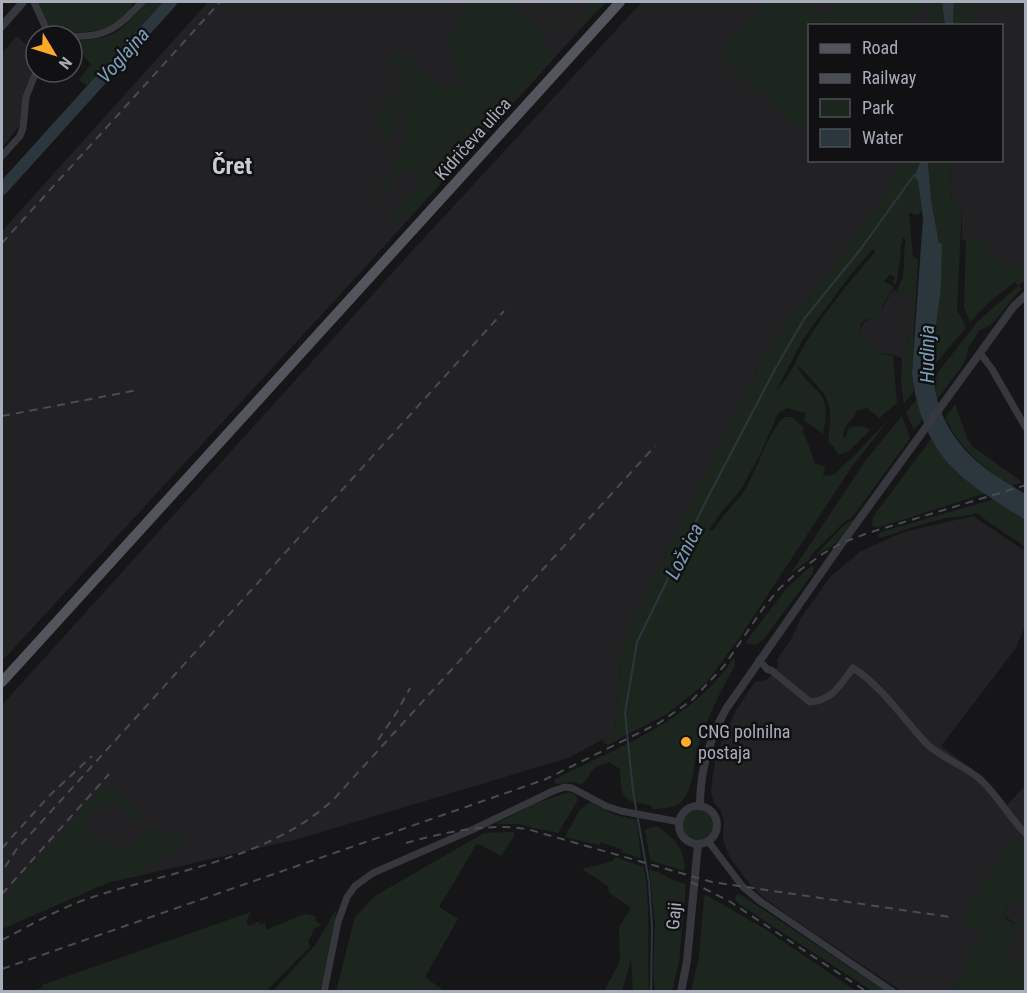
<svg xmlns="http://www.w3.org/2000/svg" width="1027" height="993" viewBox="0 0 1027 993" font-family="'Roboto Condensed',sans-serif">
<style>
.built{fill:#222225}
.green{fill:#1d261e;fill-rule:evenodd}
.water{fill:#2b363d}
.lines{fill:none;stroke-linecap:round;stroke-linejoin:round}
.stream{stroke:#2b363d;stroke-width:2}
.river{stroke:#2b363d;stroke-width:12}
.minor{stroke:#36383d;stroke-width:7}
.tertiary{stroke:#36383d;stroke-width:8}
.primary{stroke:#52555c;stroke-width:10}
.rail{stroke:#494c52;stroke-width:2;stroke-dasharray:8 6;stroke-linecap:butt}
.poi-dot{fill:#ffa927;stroke:#111113;stroke-width:2}
.labels{text-anchor:middle;stroke-width:5;stroke-linejoin:round;paint-order:stroke}
.street-label{font-size:18px;fill:#a7adb9;stroke:#111113}
.poi-label{font-size:18px;fill:#a7adb9;stroke:#111113;text-anchor:start}
.water-label{font-size:20px;font-style:italic;fill:#7b9eb7;stroke:#111113}
.district-label{font-size:24px;font-weight:bold;fill:#c8ccd5;stroke:#111113}
</style>
<rect width="100%" height="100%" fill="#161618"/>
<!-- built -->
<g class="built">
<polygon points="208,2 605,2 360,273 2,661 2,231"/>
<polygon points="642,2 929,2 929,25 810,26 810,160 902,161 889,189 812,294 774,338 733,417 622,646 615,733 568,758 298,839 107,883 2,929 2,705 412,251"/>
<polygon points="974,2 1025,2 1026,280 1018,286 979,237 962,241 962,203 952,202 950,177 953,161 1002,160 1002,26 973,25"/>
<polygon points="17,36 36,55 36,62 23,95 20,125 2,148 2,53"/>
<polygon points="893,290 912,297 909,314 915,316 914,330 908,331 906,359 889,354 873,352 865,343 859,331 864,322 879,313"/>
<polygon points="973,516 1025,551 1025,626 1016,648 941,746 983,777 1007,805 1026,785 1025,844 1014,836 962,921 983,933 952,991 901,991 789,916 763,897 750,884 730,858 726,848 723,839 724,820 721,811 714,803 711,791 713,774 717,752 736,710 755,682 767,680 778,666 777,660 791,639 801,618 830,577 861,551 904,532"/>
<polygon points="1021,899 1025,901 1025,966 1011,959 1008,963 1005,960 1013,945 1008,941 1015,923 1002,915 1012,901"/>
</g>
<!-- green -->
<g class="green">
<path d="M37,2H133C124,27 97,33 73,32C65,32 57,32 50,27C43,22 40,9 37,2Z"/>
<path d="M146,2H163L87,86L79,80L91,64L72,41C114,39 119,34 146,2Z"/>
<path d="M469,2H509C525,17 543,30 550,52L542,67L499,117L493,127L416,209L404,216H392L398,204L406,199L419,184L422,174L418,170C380,164 398,193 369,198L374,192L378,191L392,168L407,132L404,126L406,122L403,118L407,109L403,106L389,140L378,134L383,127L371,119L408,77L389,61L399,54L446,90L458,85L462,78L452,69L456,63L454,53L448,48C447,32 461,15 469,2Z"/>
<polygon points="595,2 607,2 579,28 572,32 567,32 555,27 541,14 541,11 563,30 570,30"/>
<polygon points="776,2 808,2 829,19 834,13 832,6 836,2 922,2 923,7 911,22 911,25 810,26 809,137 725,63 722,55 724,46 765,3 771,6"/>
<polygon points="929,2 942,2 945,25 929,25"/>
<polygon points="954,2 974,2 973,25 953,26"/>
<path d="M902,161H921L914,176L918,180L922,211L918,215L909,213L913,256L918,260L915,316L909,314L908,311L912,297L897,291C899,286 901,281 903,276C905,264 903,251 906,240L903,238L900,249L901,254L897,281L895,285L893,282L895,277L890,274L884,281L894,287L882,306L878,321L866,319L861,324L859,331L865,343L874,348V352L893,356L897,403L879,418L867,408L856,411C853,423 846,420 843,435L845,438C847,436 847,433 848,430C852,424 865,426 870,430L849,451L838,455L834,447L828,443C833,399 831,401 802,369L797,366C814,398 833,386 823,434L804,420L806,413L787,408L778,413L761,453L740,491L723,510L709,530L713,531C723,513 740,501 749,482C757,468 772,424 785,417H792L804,428L802,431C808,441 811,452 814,463L825,467L823,475C837,479 840,465 851,459L890,418L851,468L740,637L706,683L667,714L608,745L603,742L604,738L615,732L622,646L733,417L774,338L812,294L889,189ZM873,249L875,252C852,279 829,306 810,336C798,354 792,375 776,391L803,339L852,273Z"/>
<polygon points="928,161 953,161 950,177 952,202 962,203 957,310 966,327 932,368 939,243 931,200"/>
<polygon points="979,236 1006,267 1012,267 1020,271 1025,266 1025,274 989,302 970,322 964,307 966,239"/>
<polygon points="1018,286 1022,288 991,325 980,330 968,348 967,356 963,365 937,399 934,377 979,320"/>
<polygon points="908,330 914,330 912,373 914,391 904,404 901,382 902,358 906,358"/>
<polygon points="917,399 922,420 914,430 906,412"/>
<path d="M955,404L967,438L972,446L1022,482L1012,486C979,464 964,453 945,418Z"/>
<polygon points="902,416 910,438 854,515 842,524 811,555 809,560 791,573 866,460"/>
<polygon points="931,439 957,472 986,493 880,527 872,526 873,517"/>
<path d="M994,499L1025,520V547L976,513C965,518 954,516 942,519C921,524 901,531 881,538L877,536L881,532Z"/>
<polygon points="854,519 835,544 815,556 844,525"/>
<polygon points="811,566 814,567 813,573 763,640 755,645 745,643 786,589"/>
<path d="M734,657L735,666C719,692 706,721 697,751C693,766 694,786 683,800C676,809 663,808 653,809C649,804 646,804 640,803C618,801 622,787 620,769L609,762C586,769 595,771 582,784L570,782L557,784L554,782L555,779C618,747 695,720 734,657Z"/>
<path d="M105,784H107L144,817V820L139,822L112,800C101,802 89,816 83,827L107,848L132,845L145,830L151,828L163,831L186,844L137,876L107,883L2,929V901Z"/>
<polygon points="569,792 575,794 578,800 558,833 517,824 496,824 534,804"/>
<polygon points="590,802 615,815 637,820 641,858 621,852 623,850 601,842 599,845 565,837 579,811"/>
<circle cx="698" cy="825" r="15"/>
<path d="M656,826C672,835 687,851 684,871L650,860L645,830Z"/>
<polygon points="513,832 515,834 501,856 479,844 476,845 439,907 458,919 425,977 444,991 365,992 364,990 361,991 336,991 355,917 375,896 484,833"/>
<polygon points="1014,835 1025,844 1025,901 1021,899 1012,901 1002,914 1007,920 1018,925 1008,941 1013,945 1005,960 1008,962 1011,959 1025,966 1025,991 952,991 983,933 961,922"/>
<path d="M615,857L644,867C651,909 647,949 649,991H633L631,960L622,991H604L617,967L620,958L619,927L631,908L609,893L608,886L582,869L613,861Z"/>
<path d="M649,869C663,873 672,882 686,884L679,963L672,991H655L653,976L655,924Z"/>
<polygon points="740,894 885,991 872,991 739,904 735,899 736,895"/>
<polygon points="706,895 765,929 856,991 691,991 699,957 704,897"/>
<polygon points="337,908 320,991 272,992 316,944"/>
<polygon points="251,912 246,922 249,926 260,921 259,925 265,923 266,930 304,914 316,916 315,920 321,925 313,930 312,935 308,940 310,947 266,991 32,991 42,988 42,985"/>
</g>
<!-- water -->
<g class="water">
<polygon points="942,2 954,2 953,25 945,25"/>
<path d="M921,161H928L931,200L939,243L942,244C941,261 942,278 940,295C932,356 922,405 969,454C985,471 1007,482 1025,494V520C1003,505 977,491 957,472C929,446 916,410 912,373L923,218L918,181L914,176Z"/>
</g>
<g class="lines">
<!-- stream -->
<polyline class="stream" points="651,992 652,926 649,882 633,791 625,713 637,642 706,501 774,371 804,319 860,250 914,175"/>
<!-- river -->
<polyline class="river" points="2,189 171,2"/>
<!-- minor -->
<g class="minor">
<polyline points="34,2 49,35"/>
<polyline points="49,36 67,36"/>
<path d="M72,36C108,38 119,26 142,2"/>
<polyline points="2,156 20,136 23,128 26,97 36,72"/>
<polyline points="980,353 992,369 1026,428"/>
<path d="M759,660L768,670H771L810,702C833,700 840,685 853,668C883,687 903,719 927,744C940,757 965,766 981,780C998,796 1009,817 1026,834"/>
<polyline points="708,841 743,887 760,901 893,992"/>
<polyline points="324,992 338,922 347,897 355,886 373,873 476,828 553,791 565,787 572,788 606,806 621,811 680,822"/>
</g>
<!-- tertiary -->
<g class="tertiary">
<polyline points="2,26 23,2"/>
<path d="M700,806C700,772 709,739 726,709L842,543L1014,306L1026,295"/>
<circle cx="698" cy="825" r="19"/>
<polyline points="681,992 687,961 698,844"/>
</g>
<!-- primary -->
<polyline class="primary" points="2,682 620,2"/>
<!-- rail -->
<g class="rail">
<polyline points="2,243 220,2"/>
<polyline points="2,416 138,390"/>
<polyline points="378,740 397,712 410,688"/>
<path d="M406,843C445,832 487,823 527,829L712,882L950,917"/>
<polyline points="2,848 50,795 92,756"/>
<polyline points="5,867 16,850 504,311"/>
<polyline points="691,882 729,901 867,992"/>
<polyline points="2,894 109,774"/>
<path d="M2,940C31,925 61,907 93,897C174,870 267,860 333,800L655,446"/>
<polyline points="2,969 546,779 659,723 692,700 724,666 764,607 779,589 800,570 824,553 842,543 868,533 1026,485"/>
</g>
</g>
<!-- markers -->
<circle class="poi-dot" cx="686" cy="742" r="6"/>
<g class="labels">
<!-- street labels -->
<g class="street-label">
<text transform="translate(473 139) rotate(-48)" y="6">Kidričeva ulica</text>
<text transform="translate(674 916) rotate(-85)" y="6">Gaji</text>
</g>
<!-- poi labels -->
<g class="poi-label">
<text x="698" y="738">CNG polnilna<tspan x="698" dy="21">postaja</tspan></text>
</g>
<!-- water labels -->
<g class="water-label">
<text transform="translate(123 55) rotate(-48)" y="7">Voglajna</text>
<text transform="translate(927 354) rotate(-90)" y="7">Hudinja</text>
<text transform="translate(684 551) rotate(-63)" y="7">Ložnica</text>
</g>
<!-- district labels -->
<g class="district-label">
<text x="232" y="174">Čret</text>
</g>
</g>
<!-- border -->
<rect width="1027" height="993" fill="none" stroke="#a7adb9" stroke-width="6"/>
<!-- legend -->
<rect x="808" y="24" width="195" height="138" fill="#111113" stroke="#4d4f55" stroke-width="1.5"/>
<rect x="820" y="44" width="30" height="9" fill="#52555c" stroke="#4d4f55" stroke-width="1.5"/>
<text x="862" y="54" font-size="18" fill="#a7adb9">Road</text>
<rect x="820" y="74" width="30" height="9" fill="#494c52" stroke="#4d4f55" stroke-width="1.5"/>
<text x="862" y="84" font-size="18" fill="#a7adb9">Railway</text>
<rect x="820" y="99" width="30" height="18" fill="#1d261e" stroke="#4d4f55" stroke-width="1.5"/>
<text x="862" y="114" font-size="18" fill="#a7adb9">Park</text>
<rect x="820" y="129" width="30" height="18" fill="#2b363d" stroke="#4d4f55" stroke-width="1.5"/>
<text x="862" y="144" font-size="18" fill="#a7adb9">Water</text>
<!-- north arrow -->
<g transform="translate(54 54) rotate(128)"><circle r="28" fill="#111113" stroke="#4d4f55" stroke-width="1.5"/>
<path d="M0-4.5L10 22L0 15L-10 22Z" fill="#ffa927"/>
<text y="-9" font-size="16" font-weight="bold" text-anchor="middle" fill="#a7adb9">N</text>
</g>
</svg>
